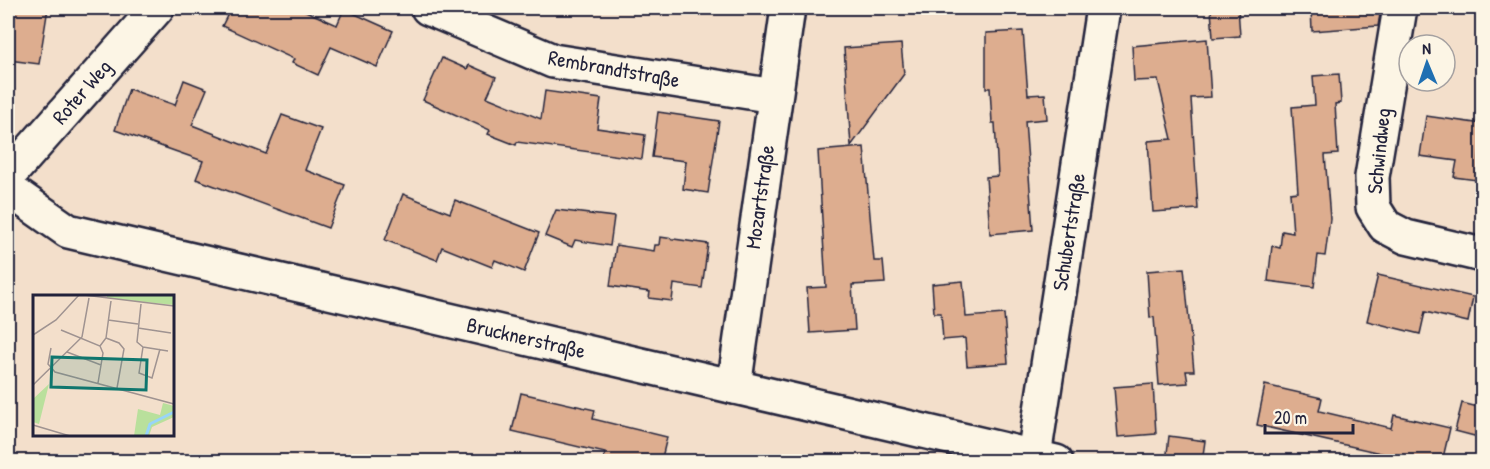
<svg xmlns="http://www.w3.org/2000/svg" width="1490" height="469" viewBox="0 0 1490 469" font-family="'Patrick Hand',sans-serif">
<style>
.building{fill:#ddad8f;stroke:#22223b;stroke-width:1.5}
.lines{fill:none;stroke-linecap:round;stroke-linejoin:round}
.street-casing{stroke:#22223b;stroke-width:38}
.street{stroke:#fcf5e5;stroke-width:33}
.labels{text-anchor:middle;stroke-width:4.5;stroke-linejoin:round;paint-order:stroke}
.street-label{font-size:21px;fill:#22223b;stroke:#fcf5e5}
.inset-river{fill:none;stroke:#98d4f8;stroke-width:3}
.inset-road{fill:none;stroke:#9f9391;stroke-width:1.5}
.view{fill:#0f766e;fill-opacity:0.15;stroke:#0f766e;stroke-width:3}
.inset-edge{fill:none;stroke:#22223b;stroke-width:3}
</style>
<rect width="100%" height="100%" fill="#f3dfcb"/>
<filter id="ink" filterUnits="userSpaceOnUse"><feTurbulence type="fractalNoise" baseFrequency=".0167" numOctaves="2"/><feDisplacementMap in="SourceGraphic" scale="12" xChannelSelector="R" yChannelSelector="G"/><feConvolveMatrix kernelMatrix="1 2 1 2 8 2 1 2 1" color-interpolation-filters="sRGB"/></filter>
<g filter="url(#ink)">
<!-- building -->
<g class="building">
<polygon points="8,8 48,8 39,64 9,60 12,41 8,40"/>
<polygon points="231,8 299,8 337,25 344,9 393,31 377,67 331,47 318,75 292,63 294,59 222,26"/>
<polygon points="1238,8 1240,36 1213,38 1211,9"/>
<polygon points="1311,8 1381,8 1378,26 1312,31"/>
<polygon points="1023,31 1028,95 1045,94 1047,119 1025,121 1033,230 990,234 986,177 998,176 995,123 992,123 990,88 986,88 986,33"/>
<polygon points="1207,39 1211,97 1191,98 1198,209 1153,212 1148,141 1172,139 1158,80 1134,81 1132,46"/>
<polygon points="901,44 904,74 851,146 844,48"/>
<polygon points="442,58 467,69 469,65 496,77 487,97 541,119 545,91 601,99 597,128 645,135 642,159 517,142 516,145 488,134 490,130 423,100"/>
<polygon points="1339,74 1341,103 1335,104 1338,154 1325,155 1330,219 1325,256 1318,255 1314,287 1268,281 1272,246 1280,248 1282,231 1293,233 1290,193 1298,192 1292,107 1315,105 1313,76"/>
<polygon points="184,80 207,89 192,125 266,154 282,115 321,129 305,170 345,185 328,228 196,179 203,161 115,130 129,89 175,105"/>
<polygon points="658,112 719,121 708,193 683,189 686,161 652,157"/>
<polygon points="1426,116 1482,124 1477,180 1454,177 1457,161 1420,156"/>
<polygon points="864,147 874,261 883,261 885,283 852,285 855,330 810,333 807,288 826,287 818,151"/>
<polygon points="403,194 450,213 455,200 539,233 524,272 495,260 492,267 442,247 437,260 385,240"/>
<polygon points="556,210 614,217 610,246 575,240 572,247 545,236"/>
<polygon points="660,237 708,244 702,288 674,284 672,301 649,298 650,292 610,286 616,245 654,251 655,245 659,245"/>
<polygon points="1184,268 1194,371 1186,371 1188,383 1159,385 1154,317 1150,318 1147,271"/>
<polygon points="1378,275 1473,297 1468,322 1425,312 1420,334 1367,321"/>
<polygon points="963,281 966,317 1004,314 1008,363 967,366 965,338 943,340 941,313 934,313 932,284"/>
<polygon points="1153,384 1156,434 1118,437 1114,387"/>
<polygon points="1265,385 1322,398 1319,411 1391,428 1394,415 1450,428 1442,462 1383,462 1385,454 1257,425"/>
<polygon points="521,393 595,410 593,419 667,437 661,462 603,462 605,453 512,431"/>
<polygon points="1462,403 1482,408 1482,438 1455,431"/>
<polygon points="1169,436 1205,441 1202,462 1166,462"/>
</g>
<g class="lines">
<!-- street casing -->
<g class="street-casing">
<g id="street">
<polyline points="428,8 553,61 774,96"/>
<polyline points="1400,8 1372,177 1373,207 1385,226 1406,237 1482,255"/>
<polyline points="8,176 157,8"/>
<polyline points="8,189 68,231 1056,462"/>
<polyline points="734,387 788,8"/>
<polyline points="1034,456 1103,8"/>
</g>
</g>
<!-- street -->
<use href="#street" class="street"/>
</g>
</g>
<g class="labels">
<!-- street labels -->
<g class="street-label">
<text transform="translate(614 69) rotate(10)" y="7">Rembrandtstraße</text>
<text transform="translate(82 92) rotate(-49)" y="7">Roter Weg</text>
<text transform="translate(1379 151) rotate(-84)" y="7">Schwindweg</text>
<text transform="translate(760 197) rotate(-82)" y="7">Mozartstraße</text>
<text transform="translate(1069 232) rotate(-81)" y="7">Schubertstraße</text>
<text transform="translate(526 338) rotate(13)" y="7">Brucknerstraße</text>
</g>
</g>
<!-- overview -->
<g transform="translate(33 295)">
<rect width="141" height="141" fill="#f3dfcb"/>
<path d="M74,0H141V10L74,3ZM16,89L6,129L0,127V104ZM130,108L141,111V122L119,132L116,141H101L105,114L127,120Z" fill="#b9e09c"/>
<path class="inset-river" d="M113,141L117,129L141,117"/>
<path class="inset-road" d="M51,0L141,11M108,9L104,47L110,52L135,56M75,25L105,29M105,33L138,38M28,35L67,51L70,58L65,88M0,40L23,25L46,0M73,43L86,48L91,54L84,93M67,51L73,43L78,6M110,52L106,78L119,83L127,54M18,53L15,69L22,77L141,109M34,57L68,70M0,90L49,42L56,3M0,130L37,141"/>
<path class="view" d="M19,62L114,65L113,95L18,92Z"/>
<rect width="141" height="141" class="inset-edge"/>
</g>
<!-- margin -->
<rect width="1490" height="469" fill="none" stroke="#fcf5e5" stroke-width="30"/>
<rect x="15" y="15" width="1460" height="439" fill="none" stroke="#22223b" stroke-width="2" filter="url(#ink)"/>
<!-- north arrow -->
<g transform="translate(1427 63) rotate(358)"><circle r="28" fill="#fcf5e5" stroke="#a5a1a1" stroke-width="1.5"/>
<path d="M0-4.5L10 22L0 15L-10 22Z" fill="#1f6fb2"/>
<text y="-9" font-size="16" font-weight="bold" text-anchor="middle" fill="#22223b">N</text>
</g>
<!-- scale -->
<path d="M1265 424v9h88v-9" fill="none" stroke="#22223b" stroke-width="3"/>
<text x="1274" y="424" font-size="18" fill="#22223b" stroke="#fcf5e5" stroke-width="4.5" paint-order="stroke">20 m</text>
</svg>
